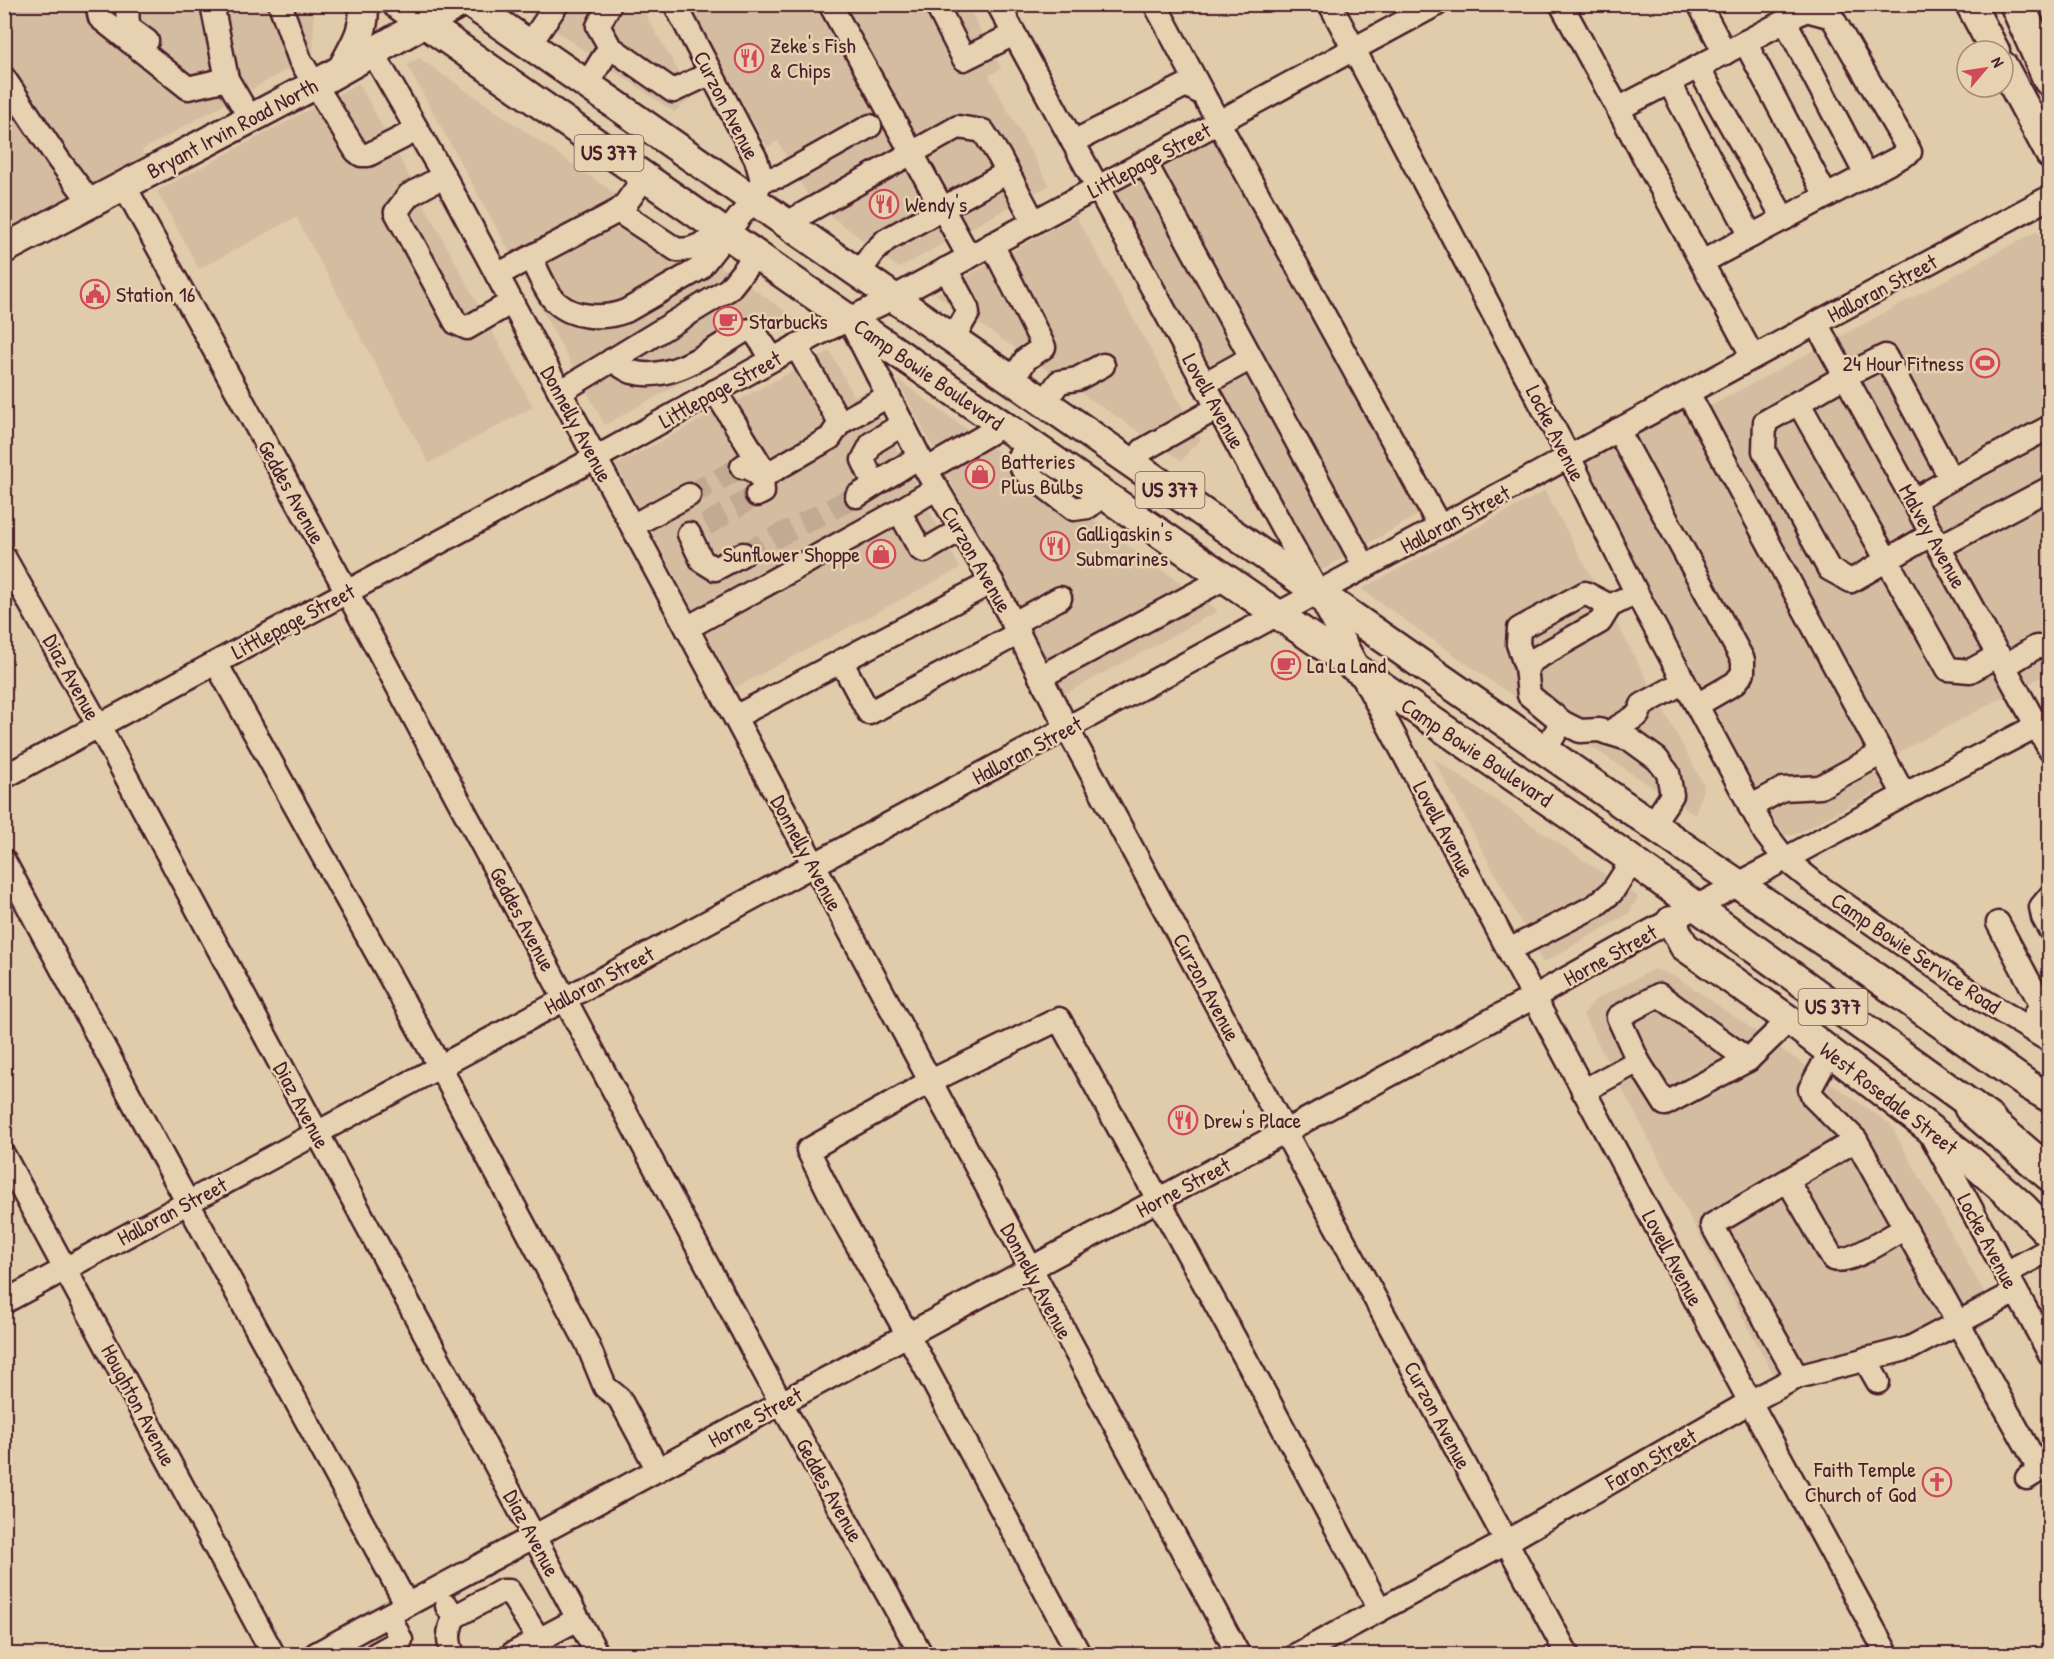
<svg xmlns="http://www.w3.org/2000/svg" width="2054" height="1659" viewBox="0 0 2054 1659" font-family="'Patrick Hand',sans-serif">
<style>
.built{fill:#d4bca0}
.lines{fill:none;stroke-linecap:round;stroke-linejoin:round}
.minor-tunnel{stroke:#c2a991;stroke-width:22;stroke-dasharray:22 11;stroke-linecap:butt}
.minor-casing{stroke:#4a1f2b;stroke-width:27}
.major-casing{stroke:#4a1f2b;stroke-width:33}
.highway-casing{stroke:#4a1f2b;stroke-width:38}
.minor{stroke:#e6d2b0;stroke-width:22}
.major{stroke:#e6d2b0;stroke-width:28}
.highway{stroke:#e6d2b0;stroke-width:33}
.labels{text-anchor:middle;stroke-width:5;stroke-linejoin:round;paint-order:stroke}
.shield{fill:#e6d2b0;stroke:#795553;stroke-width:1.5}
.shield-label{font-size:21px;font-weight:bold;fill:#4a1f2b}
.poi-label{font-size:22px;fill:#4a1f2b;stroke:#e6d2b0;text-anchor:start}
.street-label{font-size:22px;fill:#4a1f2b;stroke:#e6d2b0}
</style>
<rect width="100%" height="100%" fill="#e0cbab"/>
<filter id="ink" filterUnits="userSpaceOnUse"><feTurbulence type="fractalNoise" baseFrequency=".0167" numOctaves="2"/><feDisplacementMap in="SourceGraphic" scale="12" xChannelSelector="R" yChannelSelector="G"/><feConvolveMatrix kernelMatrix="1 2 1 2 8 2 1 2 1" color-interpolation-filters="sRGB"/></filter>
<g filter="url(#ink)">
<!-- built -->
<g class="built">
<polygon points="5,5 314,5 313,55 142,150 144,156 5,231"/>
<polygon points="518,5 640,5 693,97 674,112"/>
<polygon points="690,5 967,5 1001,68 989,76 1049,185 899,268 810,200 778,141 767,147"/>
<polygon points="419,58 788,313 795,319 605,425 407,65"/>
<polygon points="359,83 533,407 429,463 296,217 199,269 157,191"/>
<polygon points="1227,126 1435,505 1322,570 1316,568 1116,198 1117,189"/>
<polygon points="1076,216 1201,440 1191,448 1182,461 935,294"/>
<polygon points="2037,231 2049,255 2049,673 1895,754 1907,776 1794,835 1782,835 1585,469 1586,458 1699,399 1705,409"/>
<polygon points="830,351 854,396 866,391 960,568 735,688 616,465"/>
<polygon points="897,379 1205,601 1218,611 1063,695"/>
<polygon points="1545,491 1704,785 1695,815 1497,685 1361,589"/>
<polygon points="1433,758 1638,897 1628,914 1543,963"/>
<polygon points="1654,969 1678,978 1890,1124 1985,1294 1899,1344 1829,1355 1774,1376 1583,1015 1595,1000"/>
</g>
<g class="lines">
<!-- minor-tunnel -->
<g class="minor-tunnel">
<polyline points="689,495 742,467"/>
<polyline points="706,525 757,495"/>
<polyline points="743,554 857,496"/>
</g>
<!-- minor casing -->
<g class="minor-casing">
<g id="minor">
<polyline points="97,4 100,18 188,88 227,79"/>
<polyline points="127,4 128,27 147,41"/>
<polyline points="212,4 227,79 250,118"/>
<polyline points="280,4 300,60 356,151 361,155 368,155 417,130"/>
<polyline points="830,4 969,257"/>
<polyline points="936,4 964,59 1014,34"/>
<polyline points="998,4 1318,593 1750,1402 1887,1654"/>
<polyline points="1155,4 1203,94"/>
<polyline points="1330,4 1569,457 1636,592 1765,833 1785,859 1817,885 1984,1001 2050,1041"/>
<polyline points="1561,4 1753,357"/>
<polyline points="1699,4 1725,53"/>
<polyline points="1785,21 1866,175"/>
<polyline points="1745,42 1826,196"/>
<polyline points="530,44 557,4"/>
<polyline points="610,47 598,26 610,4"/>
<polyline points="373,53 444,176 1238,1654"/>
<polyline points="1698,67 1784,219"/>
<polyline points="4,78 58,159 91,203"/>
<polyline points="1669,82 1751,236"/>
<polyline points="587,84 610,47 673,91 711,73"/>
<polyline points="1618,109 1806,10 1832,17 1910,152 1702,262"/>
<polyline points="1073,142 1186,85 1203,94 1440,527"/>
<polyline points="1145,162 1365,567"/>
<polyline points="444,176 409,195 396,212 456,323 467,328 512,302"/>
<polyline points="762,180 781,176 870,126"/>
<polyline points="124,185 347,592 787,1414 921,1654"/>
<polyline points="618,211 677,250 690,249 725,235"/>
<polyline points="785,224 958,127 983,131 999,156 1034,222"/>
<polyline points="992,244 1044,347 1026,359 1012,381"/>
<path d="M531,258C537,270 547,295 557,303C575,319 605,319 626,311L699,269L752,201L762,180L756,159L675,4"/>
<polyline points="946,269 967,308 968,313 952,340"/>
<polyline points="858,274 873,253 886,240 1008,172"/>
<polyline points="497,275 618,211 624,206 644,178"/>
<polyline points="849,319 926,470 992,582 1067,728 1567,1654"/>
<polyline points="1816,323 2050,750"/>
<polyline points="796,346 840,423 888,396"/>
<path d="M612,360C618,364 626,370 632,372C672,383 712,350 744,331L753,330L773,359"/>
<polyline points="1204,384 1251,358"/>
<polyline points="715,391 766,474"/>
<polyline points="560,392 729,289 756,255"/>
<polyline points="1688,393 1904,795"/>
<polyline points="1798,402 1948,669 1970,671 1999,655"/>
<polyline points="1044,403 1059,382 1077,379 1103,365"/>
<polyline points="1618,430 1743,660 1743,673 1735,683 1697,705"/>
<polyline points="1028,443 1018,458 1023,470 1074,509 1088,507 1103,495"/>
<polyline points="1134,465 1143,450 1217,408"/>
<polyline points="742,467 745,465 762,477 830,438 840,423"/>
<polyline points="926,470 1003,425"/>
<polyline points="1951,479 2050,427"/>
<polyline points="874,484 863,460 872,443 903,424"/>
<polyline points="757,495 763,492 762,477"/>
<polyline points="857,496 919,457"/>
<polyline points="1914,500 1951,479 1885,356 1845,376 1765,422 1764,451 1829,569 1851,581 1932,534"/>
<polyline points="899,511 920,549 924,551 960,530"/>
<polyline points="632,526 689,495"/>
<polyline points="689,534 702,561 715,569 743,554"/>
<polyline points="1939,547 2050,488"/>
<polyline points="4,557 99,726 597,1654"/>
<polyline points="1014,623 1060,598"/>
<polyline points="687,628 899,511 937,488"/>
<polyline points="841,661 869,713 1019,633"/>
<polyline points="216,663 440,1067 587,1343 605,1387 619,1398 658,1470"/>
<polyline points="2005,666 2036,647 2050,647"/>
<polyline points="1526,667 1535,659 1600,622 1610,606 1622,600"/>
<polyline points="1040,677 1225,578"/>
<polyline points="735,717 992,582"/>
<polyline points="1562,722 1529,695 1526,667 1518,644 1519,629 1585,593 1610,606"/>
<polyline points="1608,733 1638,715 1642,705 1684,682"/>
<polyline points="1545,750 1562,722 1580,731 1599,730 1631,740 1657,759 1668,773 1672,795 1652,825"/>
<polyline points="4,777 614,448 820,333 893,298 1437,4"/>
<polyline points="1750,807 1783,789 1820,787 1882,753"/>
<polyline points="4,861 152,1137 407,1605"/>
<polyline points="2050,896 2041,907 2043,917 2050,930"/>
<polyline points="1998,923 2041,1004 2029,1028"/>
<polyline points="1509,950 1595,906 1612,892 1632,861"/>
<polyline points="1638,1061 1665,1104 1748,1060"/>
<polyline points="1583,1091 1638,1061 1618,1017 1659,995 1748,1060 1789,1020"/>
<polyline points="1929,1131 2050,1354"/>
<polyline points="1856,1140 2040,1470 2027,1478"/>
<polyline points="4,1156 273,1654"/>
<path d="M1788,1181L1833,1259C1850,1265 1888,1237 1904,1229"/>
<polyline points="2006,1273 2050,1249"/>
<polyline points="4,1302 2050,197"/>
<polyline points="1865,1359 1878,1382"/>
<polyline points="1797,1377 1712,1225 1856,1140 1813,1097 1810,1089 1830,1052"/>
<path d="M447,1606L454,1617C448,1631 447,1641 453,1654"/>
<polyline points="454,1617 502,1591 509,1591 539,1640"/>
<polyline points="316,1654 1534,997 1651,931 1904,795 2050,719"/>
<polyline points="376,1654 401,1640 389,1615"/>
<polyline points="512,1654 578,1619"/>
<polyline points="1079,1654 908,1335 840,1214 808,1150 931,1081 1059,1019 1265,1394 1380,1610"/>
<polyline points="1298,1654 1506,1542 1750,1402 1797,1377 1910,1348 2016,1292"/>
</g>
</g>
<!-- major casing -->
<g class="major-casing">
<g id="major">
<polyline points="397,4 795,282 1569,815 1991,1119"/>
<polyline points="471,4 1713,867 1851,960 2028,1085 2050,1098"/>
<polyline points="1970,4 1995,51"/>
<polyline points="2003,66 2050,154"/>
<path d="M342,69C353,48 367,29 363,4"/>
<polyline points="4,249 316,84 458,4"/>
<polyline points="1671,921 1684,946 1789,1020 1971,1161 2023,1207 2050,1235"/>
</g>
</g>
<!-- highway casing -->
<g class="highway-casing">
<g id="highway">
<polyline points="2017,4 2050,79"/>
<polyline points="1971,1107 2050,1174"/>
</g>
</g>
<!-- minor -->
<use href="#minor" class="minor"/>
<!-- major -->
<use href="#major" class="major"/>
<!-- highway -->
<use href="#highway" class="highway"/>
</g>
</g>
<!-- icons -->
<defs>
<g id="restaurant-ring" transform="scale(1.5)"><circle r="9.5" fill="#e6d2b0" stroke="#d1495b" stroke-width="1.5"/><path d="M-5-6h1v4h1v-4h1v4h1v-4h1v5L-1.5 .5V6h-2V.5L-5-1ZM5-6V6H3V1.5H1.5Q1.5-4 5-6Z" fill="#d1495b"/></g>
<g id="civic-ring" transform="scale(1.5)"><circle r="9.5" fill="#e6d2b0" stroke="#d1495b" stroke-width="1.5"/><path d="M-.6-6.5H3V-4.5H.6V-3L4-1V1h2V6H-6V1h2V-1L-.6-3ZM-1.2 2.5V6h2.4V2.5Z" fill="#d1495b"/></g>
<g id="cafe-ring" transform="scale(1.5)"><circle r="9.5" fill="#e6d2b0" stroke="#d1495b" stroke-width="1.5"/><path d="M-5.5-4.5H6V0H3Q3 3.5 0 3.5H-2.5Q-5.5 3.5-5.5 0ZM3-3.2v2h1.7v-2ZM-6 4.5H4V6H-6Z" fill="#d1495b"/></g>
<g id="stadium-ring" transform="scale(1.5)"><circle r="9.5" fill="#e6d2b0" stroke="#d1495b" stroke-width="1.5"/><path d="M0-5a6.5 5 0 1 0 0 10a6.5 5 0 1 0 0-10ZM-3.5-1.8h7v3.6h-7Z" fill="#d1495b"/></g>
<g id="shop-ring" transform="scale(1.5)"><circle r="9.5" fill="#e6d2b0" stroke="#d1495b" stroke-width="1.5"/><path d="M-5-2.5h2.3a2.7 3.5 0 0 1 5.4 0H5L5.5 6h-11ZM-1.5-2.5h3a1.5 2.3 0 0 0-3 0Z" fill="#d1495b"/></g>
<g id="church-ring" transform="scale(1.5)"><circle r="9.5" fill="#e6d2b0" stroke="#d1495b" stroke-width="1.5"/><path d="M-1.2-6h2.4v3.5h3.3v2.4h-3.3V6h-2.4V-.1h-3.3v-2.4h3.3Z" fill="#d1495b"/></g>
</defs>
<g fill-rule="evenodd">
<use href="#restaurant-ring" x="749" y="58"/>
<use href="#restaurant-ring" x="884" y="204"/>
<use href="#civic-ring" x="95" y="294"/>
<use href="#cafe-ring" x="728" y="321"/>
<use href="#stadium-ring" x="1985" y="363"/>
<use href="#shop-ring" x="980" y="474"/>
<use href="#restaurant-ring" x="1055" y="546"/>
<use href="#shop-ring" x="881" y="554"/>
<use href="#cafe-ring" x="1286" y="665"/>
<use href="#restaurant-ring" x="1183" y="1120"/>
<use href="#church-ring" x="1937" y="1482"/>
</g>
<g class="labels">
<!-- shield labels -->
<g class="shield">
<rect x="574.5" y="135" width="69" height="36" rx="4.5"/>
<rect x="1135.5" y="472" width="69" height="36" rx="4.5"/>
<rect x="1798.5" y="989" width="69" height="36" rx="4.5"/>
</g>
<g class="shield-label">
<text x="609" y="160">US 377</text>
<text x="1170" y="497">US 377</text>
<text x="1833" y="1014">US 377</text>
</g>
<!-- poi labels -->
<g class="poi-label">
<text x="770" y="53">Zeke's Fish<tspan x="770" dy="25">&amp; Chips</tspan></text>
<text x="905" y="212">Wendy's</text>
<text x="116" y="302">Station 16</text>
<text x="749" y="329">Starbucks</text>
<text x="1964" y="371" text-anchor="end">24 Hour Fitness</text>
<text x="1001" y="469">Batteries<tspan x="1001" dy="25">Plus Bulbs</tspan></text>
<text x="1076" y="541">Galligaskin's<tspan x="1076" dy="25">Submarines</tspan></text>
<text x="860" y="562" text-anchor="end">Sunflower Shoppe</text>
<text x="1307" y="673">La La Land</text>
<text x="1204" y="1128">Drew's Place</text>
<text x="1916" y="1477" text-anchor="end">Faith Temple<tspan x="1916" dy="25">Church of God</tspan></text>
</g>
<!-- street labels -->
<g class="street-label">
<text transform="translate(727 105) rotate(63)" y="8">Curzon Avenue</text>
<text transform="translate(232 128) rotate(-28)" y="8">Bryant Irvin Road North</text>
<text transform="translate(1149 160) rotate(-28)" y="8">Littlepage Street</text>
<text transform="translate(1882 288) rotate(-28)" y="8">Halloran Street</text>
<text transform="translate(929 374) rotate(35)" y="8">Camp Bowie Boulevard</text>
<text transform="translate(720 389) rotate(-29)" y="8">Littlepage Street</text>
<text transform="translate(1214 401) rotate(61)" y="8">Lovell Avenue</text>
<text transform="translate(577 424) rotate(62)" y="8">Donnelly Avenue</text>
<text transform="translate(1556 433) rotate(63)" y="8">Locke Avenue</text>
<text transform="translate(292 492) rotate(61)" y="8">Geddes Avenue</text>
<text transform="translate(1455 519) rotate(-28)" y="8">Halloran Street</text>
<text transform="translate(1933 536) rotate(61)" y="8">Malvey Avenue</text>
<text transform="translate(977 559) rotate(60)" y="8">Curzon Avenue</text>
<text transform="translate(293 621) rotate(-28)" y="8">Littlepage Street</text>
<text transform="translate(72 677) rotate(61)" y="8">Diaz Avenue</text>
<text transform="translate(1027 750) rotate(-28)" y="8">Halloran Street</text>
<text transform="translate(1477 752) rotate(34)" y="8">Camp Bowie Boulevard</text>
<text transform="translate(1444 829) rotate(62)" y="8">Lovell Avenue</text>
<text transform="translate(807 853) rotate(62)" y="8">Donnelly Avenue</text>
<text transform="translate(523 919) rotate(62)" y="8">Geddes Avenue</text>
<text transform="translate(1916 953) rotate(34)" y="8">Camp Bowie Service Road</text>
<text transform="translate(1610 955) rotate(-29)" y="8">Horne Street</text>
<text transform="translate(599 980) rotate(-28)" y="8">Halloran Street</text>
<text transform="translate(1207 987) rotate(62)" y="8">Curzon Avenue</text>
<text transform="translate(1889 1098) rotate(38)" y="8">West Rosedale Street</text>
<text transform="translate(302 1105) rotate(62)" y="8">Diaz Avenue</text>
<text transform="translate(1183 1187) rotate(-28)" y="8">Horne Street</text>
<text transform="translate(172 1211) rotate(-28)" y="8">Halloran Street</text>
<text transform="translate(1988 1241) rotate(62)" y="8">Locke Avenue</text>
<text transform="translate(1673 1258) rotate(62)" y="8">Lovell Avenue</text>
<text transform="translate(1037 1281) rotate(62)" y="8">Donnelly Avenue</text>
<text transform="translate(139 1405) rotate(62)" y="8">Houghton Avenue</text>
<text transform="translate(1438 1415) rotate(62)" y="8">Curzon Avenue</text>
<text transform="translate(755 1417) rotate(-28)" y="8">Horne Street</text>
<text transform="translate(1651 1459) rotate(-30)" y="8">Faron Street</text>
<text transform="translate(830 1490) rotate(61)" y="8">Geddes Avenue</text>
<text transform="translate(532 1533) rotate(62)" y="8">Diaz Avenue</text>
</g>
</g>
<!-- margin -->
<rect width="2054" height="1659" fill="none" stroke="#e6d2b0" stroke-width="24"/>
<rect x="12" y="12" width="2030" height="1635" fill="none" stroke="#4a1f2b" stroke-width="2" filter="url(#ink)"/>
<!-- north arrow -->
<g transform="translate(1985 69) rotate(61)"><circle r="28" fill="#e6d2b0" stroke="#a88a7b" stroke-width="1.5"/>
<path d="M0-4.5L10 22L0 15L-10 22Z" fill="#d1495b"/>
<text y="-9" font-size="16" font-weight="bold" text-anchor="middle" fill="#4a1f2b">N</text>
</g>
</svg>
